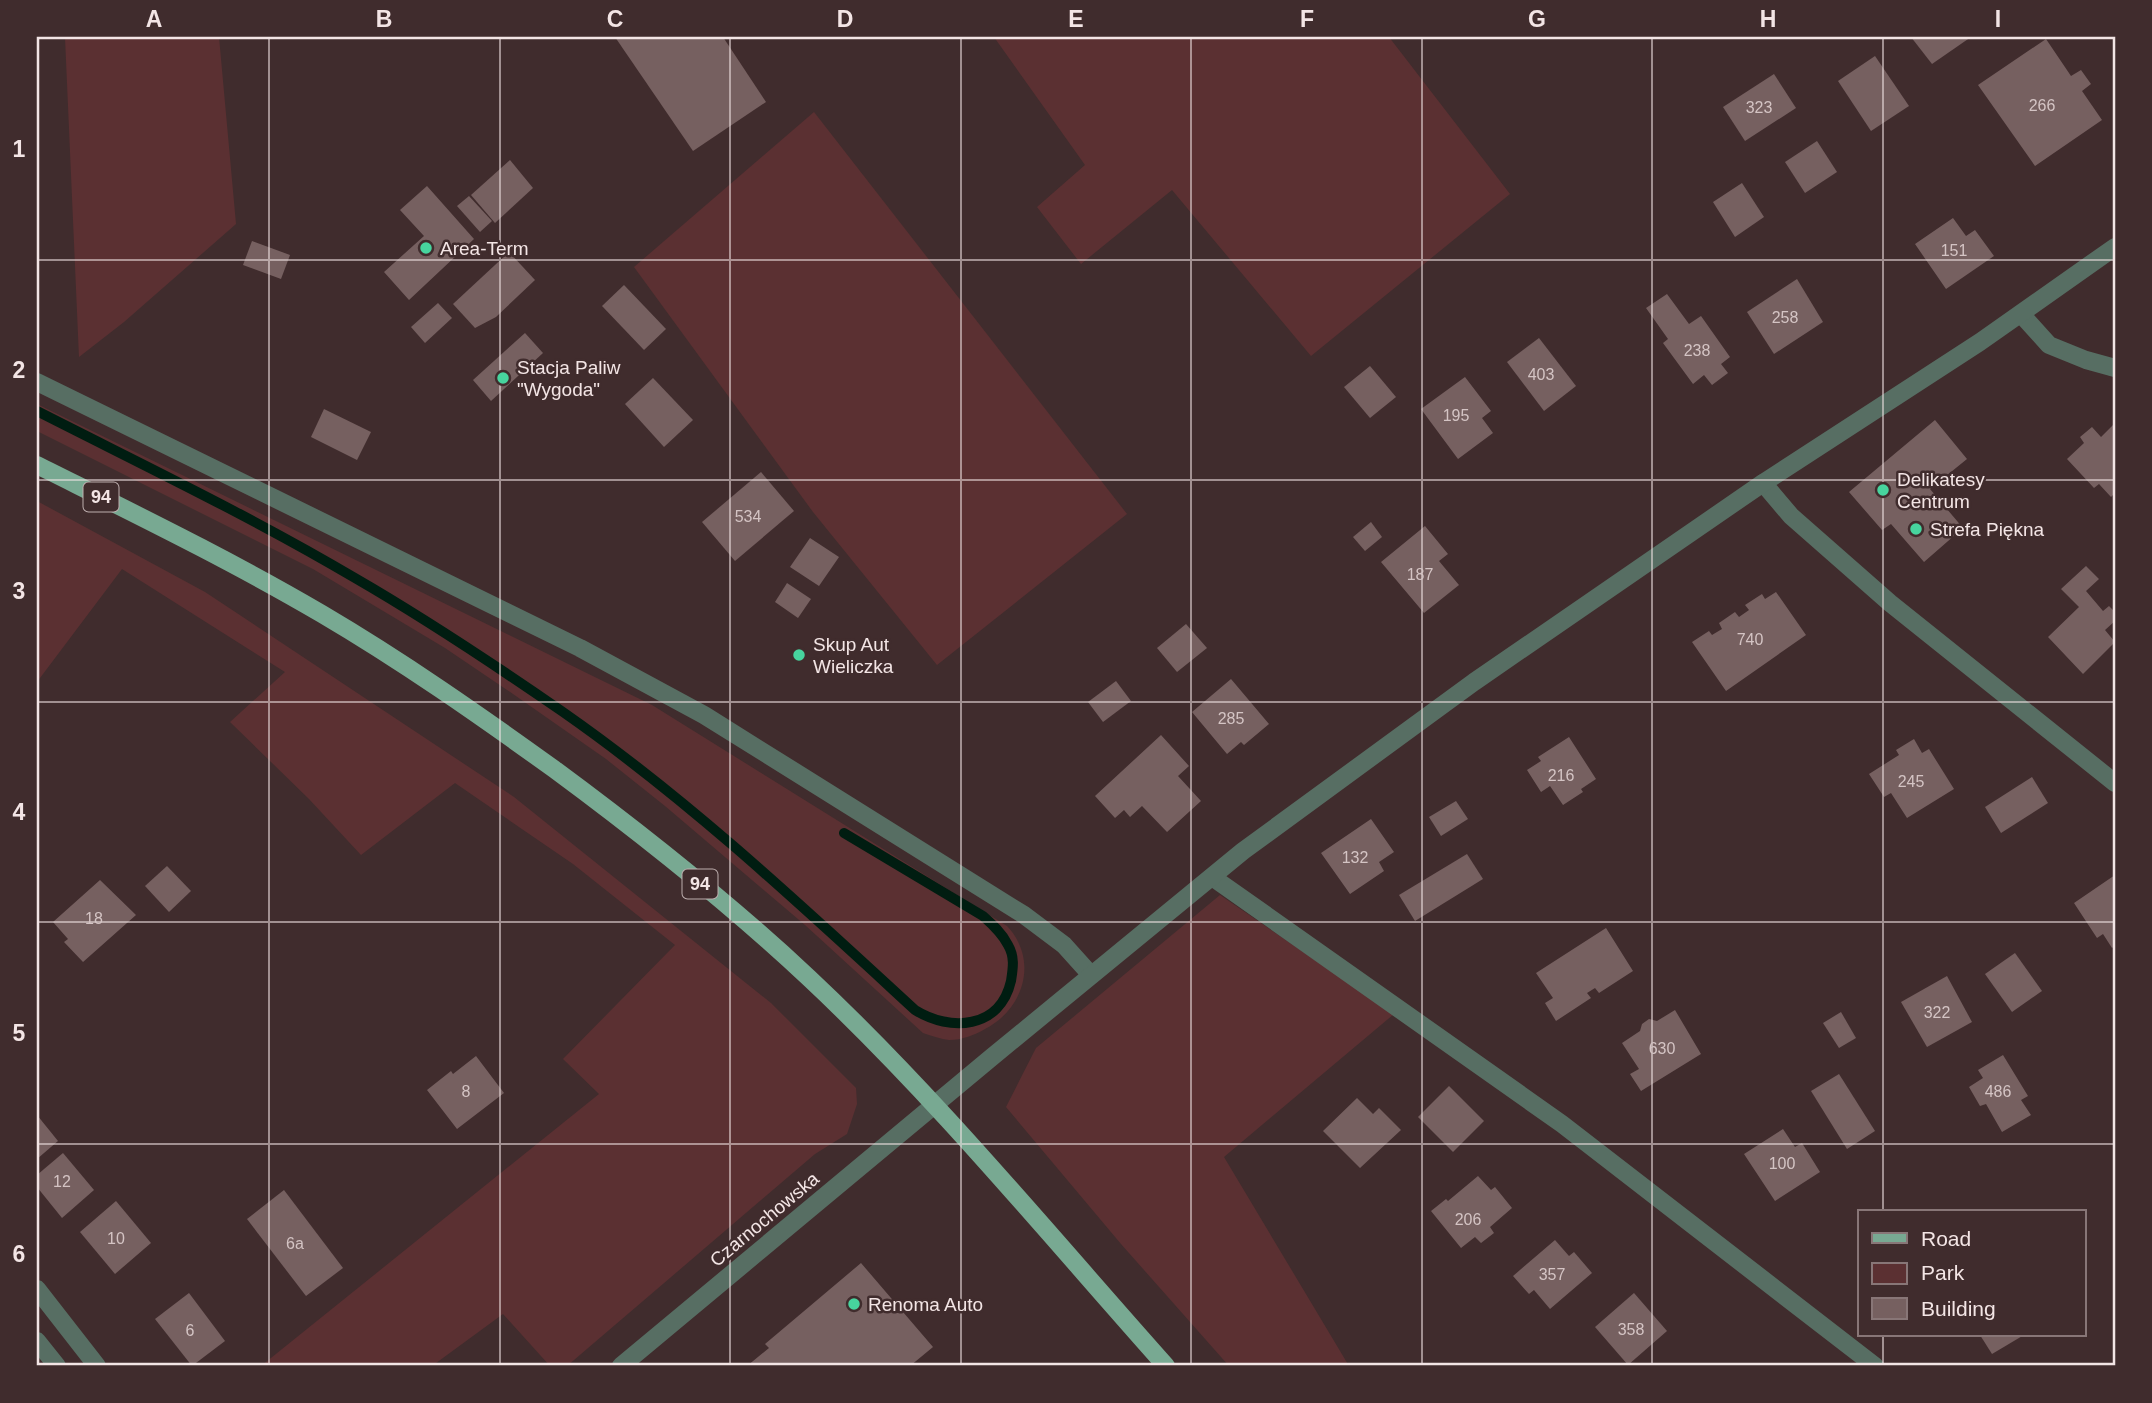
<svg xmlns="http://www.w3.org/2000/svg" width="2152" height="1403" viewBox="0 0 2152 1403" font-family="Helvetica,sans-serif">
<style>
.green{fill:#5b3032}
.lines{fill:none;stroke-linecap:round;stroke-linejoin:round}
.stream{stroke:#001d11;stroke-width:10}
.building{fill:#766060}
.service{stroke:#576e63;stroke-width:18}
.minor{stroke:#576e63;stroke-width:18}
.tertiary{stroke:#576e63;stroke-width:18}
.primary{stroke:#78a992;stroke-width:18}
.grid{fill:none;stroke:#f3e5e5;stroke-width:2;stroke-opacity:0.55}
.poi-dot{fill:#47d49e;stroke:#402c2d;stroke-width:2.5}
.labels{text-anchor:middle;stroke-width:5;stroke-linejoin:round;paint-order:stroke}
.number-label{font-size:16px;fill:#d4c4c4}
.shield{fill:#402c2d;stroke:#bdaeae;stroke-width:2}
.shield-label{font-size:18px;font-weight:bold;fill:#f3e5e5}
.poi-label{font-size:19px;fill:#f3e5e5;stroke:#402c2d;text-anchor:start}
.street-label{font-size:19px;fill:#f3e5e5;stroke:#402c2d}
.neatline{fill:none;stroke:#f3e5e5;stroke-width:2.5}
.grid-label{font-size:23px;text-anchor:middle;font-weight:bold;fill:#f3e5e5}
</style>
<rect width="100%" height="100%" fill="#402c2d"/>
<!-- green -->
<g class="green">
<polygon points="65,37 219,37 236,224 124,322 79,357"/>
<polygon points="994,37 1389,37 1510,194 1311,356 1172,190 1081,264 1037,207 1085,165"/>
<polygon points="814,112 1127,514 937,665 813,512 634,267"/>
<path d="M37,404L652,705L1007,926C1039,960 1024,1009 985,1029C975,1035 962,1040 949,1040C941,1039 932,1036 923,1033L805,925L665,806L606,759L513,694L445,648L313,569L37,431Z"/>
<polygon points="37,501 205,592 514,797 771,1003 856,1088 857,1104 847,1134 815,1154 567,1366 550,1366 503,1314 432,1366 261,1366 599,1094 563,1059 675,945 573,864 455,783 361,855 309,799 230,722 285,672 122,569 37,682"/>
<polygon points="1220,895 1394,1014 1224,1157 1349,1366 1229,1366 1121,1244 1006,1107 1036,1048"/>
</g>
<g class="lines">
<!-- stream -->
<path class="stream" d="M37,411C143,465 252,517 355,578C426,619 495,665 563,712C689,800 802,906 915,1010C950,1032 1000,1029 1011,981C1013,968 1015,957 1008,945C1002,933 992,924 983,916L844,833"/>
</g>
<!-- building -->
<g class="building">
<polygon points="615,37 723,37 766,102 693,151"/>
<polygon points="1911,37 1971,37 1932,64"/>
<polygon points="2046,39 2071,76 2081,70 2091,84 2082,91 2102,120 2035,166 1978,85"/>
<polygon points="1875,56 1909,106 1871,131 1838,81"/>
<polygon points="1774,74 1796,108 1745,141 1723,107"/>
<polygon points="1817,141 1837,172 1805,193 1785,162"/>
<polygon points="510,160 533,188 495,223 471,195"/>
<polygon points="1742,183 1764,217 1735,237 1713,202"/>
<polygon points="427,186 474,239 409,300 384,272 424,236 400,210"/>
<polygon points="469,196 492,221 480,232 457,206"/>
<polygon points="1953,218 1966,236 1975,230 1994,256 1946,289 1915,244"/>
<polygon points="252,241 290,255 281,279 243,265"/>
<polygon points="509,252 535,280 496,317 475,328 453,304"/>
<polygon points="1797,279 1823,322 1774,354 1747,312"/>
<polygon points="624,285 666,329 644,350 602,306"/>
<polygon points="1667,294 1689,324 1701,316 1730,357 1721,364 1728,373 1712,385 1704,375 1693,384 1663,343 1668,339 1646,308"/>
<polygon points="438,303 452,318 425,343 411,327"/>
<polygon points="525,333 543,353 491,401 473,380"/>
<polygon points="1539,338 1576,386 1544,411 1507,362"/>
<polygon points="1370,366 1396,397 1370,418 1344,387"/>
<polygon points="1465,377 1491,411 1482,418 1493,433 1458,459 1421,409"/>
<polygon points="653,378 693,420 664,447 625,404"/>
<polygon points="324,409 371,432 357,460 311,437"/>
<polygon points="1935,420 1967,459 1930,489 1963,528 1924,562 1891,524 1882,530 1849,492"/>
<polygon points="2113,425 2115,427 2115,493 2111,497 2099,484 2094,488 2067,459 2084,443 2080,437 2092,427 2101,437"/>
<polygon points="761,472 794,511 735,561 702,522"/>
<polygon points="1371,522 1382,537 1365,551 1353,537"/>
<polygon points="1425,526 1448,554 1439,561 1459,585 1424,613 1381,562"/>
<polygon points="810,538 839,557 819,586 790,567"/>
<polygon points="2086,566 2099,579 2086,591 2103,611 2109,606 2115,612 2115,621 2105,630 2115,642 2083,674 2048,637 2079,607 2061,589"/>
<polygon points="787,583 811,599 798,618 775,602"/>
<polygon points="1776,592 1806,635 1726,691 1692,642 1709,631 1712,635 1722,629 1719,623 1735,612 1739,617 1749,610 1745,605 1762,594 1765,599"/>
<polygon points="1186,624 1207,648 1177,672 1157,648"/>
<polygon points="1231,679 1269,724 1244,745 1241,742 1227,754 1192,712"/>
<polygon points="1116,681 1131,701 1103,722 1088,702"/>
<polygon points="1161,735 1189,766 1178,776 1201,801 1167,832 1142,806 1130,817 1124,810 1115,818 1095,796"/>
<polygon points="1569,737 1596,779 1581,789 1583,792 1563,805 1550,786 1541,792 1527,770 1541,761 1538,757"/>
<polygon points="1914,739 1922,753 1929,749 1954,789 1907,818 1891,793 1884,797 1869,774 1899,755 1896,750"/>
<polygon points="2032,777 2048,803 2001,833 1985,807"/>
<polygon points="1456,801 1468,819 1441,836 1429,817"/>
<polygon points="1371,819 1394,852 1379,862 1384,871 1350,894 1321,853"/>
<polygon points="1467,854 1483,879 1415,921 1399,895"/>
<polygon points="167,866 191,891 169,912 145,886"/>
<polygon points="2115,875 2115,946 2112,948 2103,934 2097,938 2074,903"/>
<polygon points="100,880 136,915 83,962 64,942 68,939 53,922"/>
<polygon points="1606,928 1633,971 1599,993 1595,988 1587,993 1591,998 1556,1021 1545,1003 1553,998 1536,973"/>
<polygon points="2015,953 2042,991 2012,1012 1985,974"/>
<polygon points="1947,976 1972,1022 1927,1047 1901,1002"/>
<polygon points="1675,1010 1701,1054 1641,1091 1630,1074 1639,1069 1622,1043 1640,1031 1642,1024 1649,1019 1657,1021"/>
<polygon points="1841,1012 1856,1038 1839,1048 1823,1023"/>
<polygon points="2003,1055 2028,1096 2021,1100 2031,1115 2002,1132 1986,1104 1980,1106 1969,1087 1983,1078 1978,1070"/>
<polygon points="476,1056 504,1093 457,1129 427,1090 451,1071 453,1074"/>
<polygon points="1839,1074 1875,1131 1847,1149 1811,1091"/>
<polygon points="1449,1086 1484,1121 1453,1152 1418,1117"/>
<polygon points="1357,1098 1373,1114 1379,1108 1401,1130 1360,1168 1323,1131"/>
<polygon points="37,1115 58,1141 37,1159"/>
<polygon points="1783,1129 1795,1147 1802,1143 1820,1172 1775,1201 1744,1154"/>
<polygon points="63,1153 94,1190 62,1218 37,1187 37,1175"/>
<polygon points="1478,1176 1491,1190 1495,1187 1512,1208 1490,1227 1494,1233 1481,1243 1475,1237 1461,1248 1431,1211 1446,1199 1448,1201"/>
<polygon points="284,1190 343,1268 306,1296 247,1219"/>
<polygon points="116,1201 151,1243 115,1274 80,1232"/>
<polygon points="1555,1240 1569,1256 1574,1252 1592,1273 1550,1309 1534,1290 1529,1294 1513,1276"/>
<polygon points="861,1263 933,1347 910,1366 747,1366 769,1348 765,1344"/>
<polygon points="189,1293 225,1341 192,1366 155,1319"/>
<polygon points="1634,1293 1667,1331 1628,1365 1595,1327"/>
<polygon points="1980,1335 2024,1335 1992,1354"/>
</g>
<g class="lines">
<!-- service -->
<polyline class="service" points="37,1341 57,1366"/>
<!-- minor -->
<g class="minor">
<polyline points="2021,314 2049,345 2086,360 2115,368"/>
<polyline points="1763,483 1791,516 1890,603 2115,783"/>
<polyline points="1212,877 1562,1124 1875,1366"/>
<polyline points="37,1289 97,1366"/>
</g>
<!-- tertiary -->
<g class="tertiary">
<polyline points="37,382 580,648 704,715 1024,915 1064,945 1091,975"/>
<polyline points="621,1366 992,1057 1243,851 1474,682 1763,483 1980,342 2115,247"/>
</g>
<!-- primary -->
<path class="primary" d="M37,465C133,513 230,560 322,614C402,661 479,715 554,769C642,834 729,903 809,978C937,1098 1049,1235 1166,1366"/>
</g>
<!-- grid -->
<path class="grid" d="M269,37V1366M500,37V1366M730,37V1366M961,37V1366M1191,37V1366M1422,37V1366M1652,37V1366M1883,37V1212M37,260H2115M37,480H2115M37,702H2115M37,922H2115M37,1144H2115M1883,1335V1366"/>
<!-- markers -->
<g class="poi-dot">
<circle cx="426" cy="248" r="7"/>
<circle cx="503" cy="378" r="7"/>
<circle cx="1883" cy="490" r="7"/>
<circle cx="1916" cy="529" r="7"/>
<circle cx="799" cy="655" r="7"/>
<circle cx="854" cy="1304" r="7"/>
</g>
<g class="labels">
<!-- number labels -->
<g class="number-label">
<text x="2042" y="111">266</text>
<text x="1759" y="113">323</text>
<text x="1954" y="256">151</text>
<text x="1785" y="323">258</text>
<text x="1697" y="356">238</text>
<text x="1541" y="380">403</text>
<text x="1456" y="421">195</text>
<text x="748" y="522">534</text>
<text x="1420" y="580">187</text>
<text x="1750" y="645">740</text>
<text x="1231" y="724">285</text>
<text x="1561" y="781">216</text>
<text x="1911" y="787">245</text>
<text x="1355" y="863">132</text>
<text x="94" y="924">18</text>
<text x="1937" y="1018">322</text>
<text x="1662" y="1054">630</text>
<text x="466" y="1097">8</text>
<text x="1998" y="1097">486</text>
<text x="1782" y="1169">100</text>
<text x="62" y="1187">12</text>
<text x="1468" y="1225">206</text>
<text x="116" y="1244">10</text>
<text x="295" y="1249">6a</text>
<text x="1552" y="1280">357</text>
<text x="1631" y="1335">358</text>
<text x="190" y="1336">6</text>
</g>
<!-- shield labels -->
<g class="shield">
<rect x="83.5" y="482.5" width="35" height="29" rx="5"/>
<rect x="682.5" y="869.5" width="35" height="29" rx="5"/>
</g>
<g class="shield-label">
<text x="101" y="503">94</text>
<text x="700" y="890">94</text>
</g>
<!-- poi labels -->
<g class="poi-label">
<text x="440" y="255">Area-Term</text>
<text x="517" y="374">Stacja Paliw<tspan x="517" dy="22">"Wygoda"</tspan></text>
<text x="1897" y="486">Delikatesy<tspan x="1897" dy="22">Centrum</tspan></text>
<text x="1930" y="536">Strefa Piękna</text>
<text x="813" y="651">Skup Aut<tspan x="813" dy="22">Wieliczka</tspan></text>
<text x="868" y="1311">Renoma Auto</text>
</g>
<!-- street labels -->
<g class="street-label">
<text transform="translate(764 1219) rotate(-40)" y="7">Czarnochowska</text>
</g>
</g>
<!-- border -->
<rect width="2152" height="1403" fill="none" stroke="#402c2d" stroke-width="77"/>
<!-- legend -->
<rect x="1858" y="1210" width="228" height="126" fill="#402c2d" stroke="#887677" stroke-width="2"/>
<rect x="1872" y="1233" width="35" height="10" fill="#78a992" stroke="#887677" stroke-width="2"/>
<text x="1921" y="1246" font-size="21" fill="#f3e5e5">Road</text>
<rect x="1872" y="1263" width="35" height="21" fill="#5b3032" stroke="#887677" stroke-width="2"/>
<text x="1921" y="1280" font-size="21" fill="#f3e5e5">Park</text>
<rect x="1872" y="1298" width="35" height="21" fill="#766060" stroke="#887677" stroke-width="2"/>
<text x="1921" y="1316" font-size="21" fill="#f3e5e5">Building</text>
<rect x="38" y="38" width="2076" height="1326" class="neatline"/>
<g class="grid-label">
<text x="154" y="27">A</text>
<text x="384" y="27">B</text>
<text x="615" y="27">C</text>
<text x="845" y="27">D</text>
<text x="1076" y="27">E</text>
<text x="1307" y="27">F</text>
<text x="1537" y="27">G</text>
<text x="1768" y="27">H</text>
<text x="1998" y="27">I</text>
<text x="19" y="157">1</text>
<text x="19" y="378">2</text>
<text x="19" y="599">3</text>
<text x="19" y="820">4</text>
<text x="19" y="1041">5</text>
<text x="19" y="1262">6</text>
</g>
</svg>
